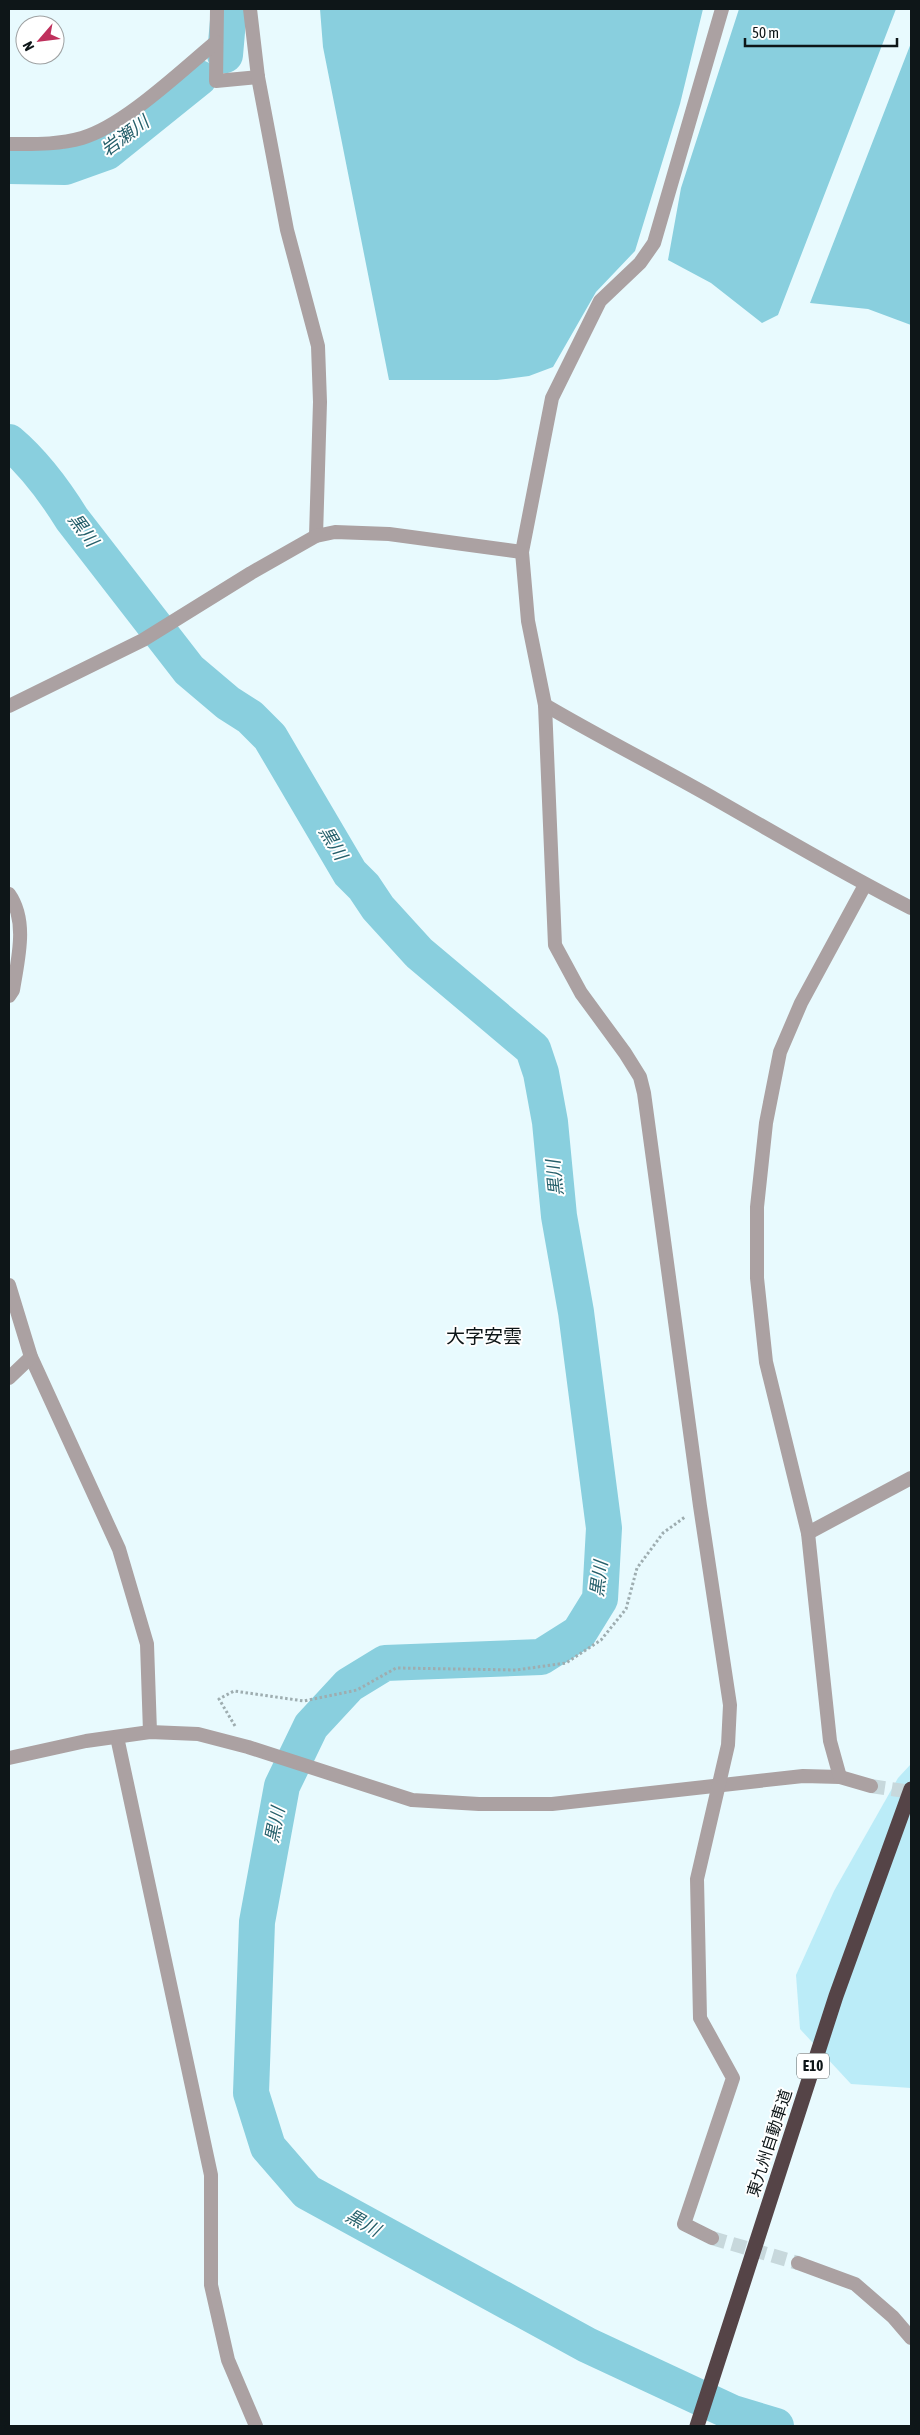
<svg xmlns="http://www.w3.org/2000/svg" width="920" height="2435" viewBox="0 0 920 2435" font-family="'Asap Condensed','Noto Sans JP',sans-serif">
<style>
.green{fill:#bbecf8}
.water{fill:#89cfde}
.lines{fill:none;stroke-linecap:round;stroke-linejoin:round}
.river{stroke:#89cfde;stroke-width:36}
.minor-tunnel{stroke:#c7d8dc;stroke-width:14;stroke-dasharray:14 7;stroke-linecap:butt}
.path{stroke:#9eadb0;stroke-width:3;stroke-dasharray:2.5 2.5;stroke-linecap:butt}
.minor{stroke:#aba1a2;stroke-width:14}
.motorway{stroke:#554447;stroke-width:15}
.labels{text-anchor:middle;stroke-width:4;stroke-linejoin:round;paint-order:stroke}
.shield{fill:#fff;stroke:#565c5d;stroke-width:1}
.shield-label{font-size:15px;font-weight:bold;fill:#0e1618}
.street-label{font-size:16px;fill:#0e1618;stroke:#fff}
.water-label{font-size:18px;font-style:italic;fill:#255f6a;stroke:#fff}
.quarter-label{font-size:19px;fill:#0e1618;stroke:#fff}
</style>
<rect width="100%" height="100%" fill="#e8fafe"/>
<!-- green -->
<polygon class="green" points="911,1764 911,2088 851,2084 800,2029 796,1975 834,1891 898,1778"/>
<!-- water -->
<g class="water">
<polygon points="320,9 703,9 680,104 635,251 596,292 553,367 529,376 497,380 389,380 323,47"/>
<polygon points="739,9 896,9 778,315 762,323 711,283 668,260 681,188"/>
<polygon points="911,43 911,325 868,309 810,303"/>
</g>
<g class="lines">
<!-- river -->
<g class="river">
<polyline points="225,55 229,9"/>
<polyline points="9,166 65,167 107,152 199,78"/>
<path d="M9,442C35,464 54,490 72,519L189,670L228,703L250,717L270,737L350,873L364,887L378,908L419,953L533,1049L541,1073L550,1122L559,1216L576,1312L604,1528L600,1599L579,1633L541,1657L385,1663L349,1685L311,1726L282,1786L257,1922L251,2093L268,2147L307,2192L587,2345L733,2413L776,2426"/>
</g>
<!-- minor-tunnel -->
<g class="minor-tunnel">
<polyline points="871,1786 911,1792"/>
<polyline points="712,2238 798,2263"/>
</g>
<!-- path -->
<polyline class="path" points="235,1726 219,1699 234,1691 304,1701 357,1690 396,1668 516,1670 566,1663 601,1640 626,1609 637,1568 663,1533 685,1517"/>
<!-- minor -->
<g class="minor">
<polyline points="217,9 216,81 258,77"/>
<polyline points="250,9 258,77 287,230 318,346 320,402 316,536"/>
<path d="M9,144C33,144 58,145 82,138C124,126 181,71 216,42"/>
<path d="M545,705C601,738 659,767 715,799C780,836 844,874 911,908"/>
<polyline points="9,706 143,640 251,573 316,536 335,532 389,534 522,552"/>
<path d="M9,894C28,921 18,959 13,990L9,996"/>
<polyline points="9,1285 31,1357 119,1549 147,1644 150,1732"/>
<polyline points="9,1378 31,1357"/>
<polyline points="808,1533 911,1478"/>
<polyline points="117,1737 211,2175 211,2285 228,2360 256,2426"/>
<polyline points="9,1758 86,1741 150,1732 198,1734 248,1747 412,1800 479,1804 552,1804 803,1776 840,1777 871,1786"/>
<polyline points="840,1777 830,1741 808,1533 766,1362 757,1278 757,1207 766,1123 780,1052 801,1003 865,885"/>
<polyline points="712,2238 684,2224 733,2078 700,2018 697,1879 728,1745 730,1705 700,1506 644,1093 640,1077 625,1053 581,993 555,945 545,705 528,621 522,552 552,398 600,301 640,263 654,243 722,9"/>
<polyline points="798,2263 855,2284 893,2317 911,2338"/>
</g>
<!-- motorway -->
<polyline class="motorway" points="697,2426 836,1996 911,1789"/>
</g>
<g class="labels">
<!-- shield labels -->
<rect class="shield" x="797" y="2053.5" width="32" height="25" rx="4"/>
<g class="shield-label">
<text x="813" y="2071">E10</text>
</g>
<!-- street labels -->
<g class="street-label">
<text transform="translate(769 2143) rotate(-72)" y="6">東九州自動車道</text>
</g>
<!-- water labels -->
<g class="water-label">
<text transform="translate(125 136) rotate(-36)" y="6">岩瀬川</text>
<text transform="translate(83 530) rotate(53)" y="6">黒川</text>
<text transform="translate(333 843) rotate(59)" y="6">黒川</text>
<text transform="translate(555 1178) rotate(-96)" y="6">黒川</text>
<text transform="translate(599 1579) rotate(-83)" y="6">黒川</text>
<text transform="translate(275 1825) rotate(-79)" y="6">黒川</text>
<text transform="translate(363 2223) rotate(29)" y="6">黒川</text>
</g>
<!-- quarter labels -->
<g class="quarter-label">
<text x="484" y="1343">大字安雲</text>
</g>
</g>
<!-- border -->
<rect width="920" height="2435" fill="none" stroke="#0e1618" stroke-width="20"/>
<!-- north arrow -->
<g transform="translate(40 40) rotate(242)"><circle r="24" fill="#ffffff" stroke="#9fa2a3"/>
<path d="M0-4L9 19L0 12L-9 19Z" fill="#bf305c"/>
<text y="-8" font-size="14" font-weight="bold" text-anchor="middle" fill="#0e1618">N</text>
</g>
<!-- scale -->
<path d="M745 38v8h152v-8" fill="none" stroke="#0e1618" stroke-width="2.5"/>
<text x="752" y="38" font-size="15" fill="#0e1618" stroke="#ffffff" stroke-width="4" paint-order="stroke">50 m</text>
</svg>
